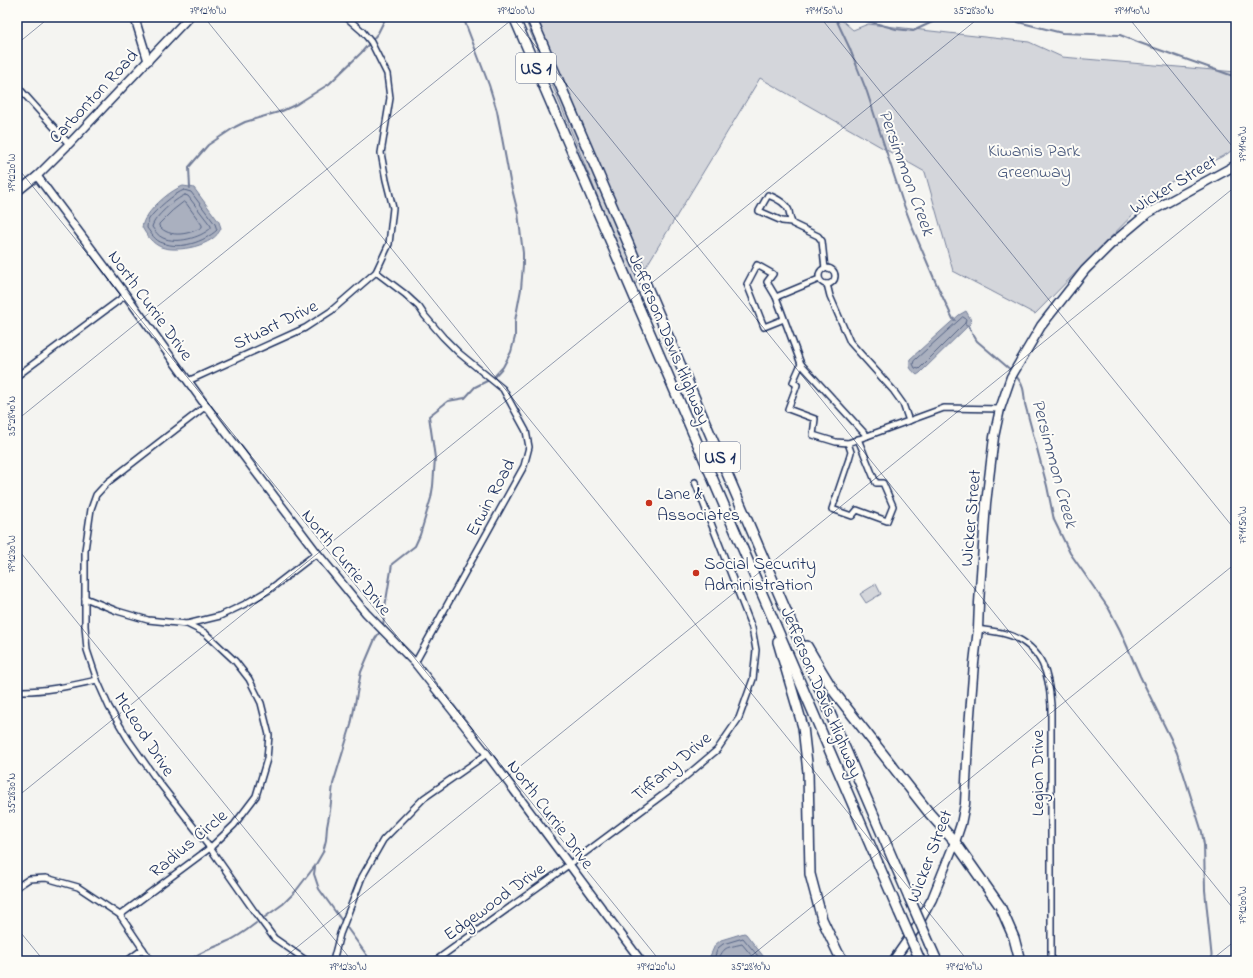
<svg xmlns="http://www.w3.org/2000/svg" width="1253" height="978" viewBox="0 0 1253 978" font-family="'Indie Flower',sans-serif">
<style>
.green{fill:#d4d6db;stroke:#78829c}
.water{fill:#aab0bf;stroke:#717c98}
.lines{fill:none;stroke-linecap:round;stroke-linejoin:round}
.shore{stroke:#546385;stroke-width:1}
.stream{stroke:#717c98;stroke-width:2}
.street-casing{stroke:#1b2f5e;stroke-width:8}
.secondary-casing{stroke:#1b2f5e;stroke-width:10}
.primary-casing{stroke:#1b2f5e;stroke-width:11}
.highway-casing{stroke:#1b2f5e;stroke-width:12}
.street{stroke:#fdfcf7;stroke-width:5}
.secondary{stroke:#fdfcf7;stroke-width:7}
.primary{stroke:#fdfcf7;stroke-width:8}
.highway{stroke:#fdfcf7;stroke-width:9}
.highway-bridge-casing{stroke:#1b2f5e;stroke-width:12;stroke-linecap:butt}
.highway-bridge{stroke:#fdfcf7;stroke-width:9}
.ticks{fill:none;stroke:#1b2f5e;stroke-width:1;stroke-opacity:0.45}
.poi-dot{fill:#c8321e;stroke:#fdfcf7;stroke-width:1.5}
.labels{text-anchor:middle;stroke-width:4;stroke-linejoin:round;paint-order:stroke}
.shield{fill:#fdfcf7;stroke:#5f6c8c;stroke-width:1}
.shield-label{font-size:17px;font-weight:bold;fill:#1b2f5e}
.street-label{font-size:18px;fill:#1b2f5e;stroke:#fdfcf7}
.park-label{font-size:18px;fill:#49597d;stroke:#fdfcf7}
.poi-label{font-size:18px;fill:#1b2f5e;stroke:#fdfcf7;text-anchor:start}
.water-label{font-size:19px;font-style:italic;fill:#46567b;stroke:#fdfcf7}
.neatline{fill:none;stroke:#1b2f5e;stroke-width:1.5}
.ticks-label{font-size:10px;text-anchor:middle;fill:#1b2f5e}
</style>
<rect width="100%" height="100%" fill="#f4f4f1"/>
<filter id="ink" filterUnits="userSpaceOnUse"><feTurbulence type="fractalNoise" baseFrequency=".025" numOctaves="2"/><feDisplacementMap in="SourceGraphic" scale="8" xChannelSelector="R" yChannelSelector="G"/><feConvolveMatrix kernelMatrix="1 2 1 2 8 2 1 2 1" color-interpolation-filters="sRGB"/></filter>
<g filter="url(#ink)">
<!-- green -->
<g class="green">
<polygon points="524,17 838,17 853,30 868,24 1029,42 1062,57 1236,72 1236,147 1227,154 1159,188 1035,314 953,271 925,172 760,78 635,285 613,235 572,133"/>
<polygon points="876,584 881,594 866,603 860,594"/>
</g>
<!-- water -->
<g class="water">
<path d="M183,186L190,187L194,188L219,222L221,228C215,246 177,253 161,247C153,244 146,235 142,227C143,223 144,219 147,216C154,205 171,190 183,186Z"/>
<path d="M966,311L970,318L971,323L920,373L917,375C911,370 908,367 910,359L959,315Z"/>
<polygon points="744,933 746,934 767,961 708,961 715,945 721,940"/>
</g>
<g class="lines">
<!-- shore -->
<g class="shore">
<path d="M184,190L191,192L215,224L217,230C204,242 180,250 163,243C155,241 151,233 147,228C147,225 148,221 149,219C155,210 175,193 184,190Z"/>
<path d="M185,195L188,196L211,226V228C200,238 177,244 163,238C158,236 155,231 152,227C154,217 175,199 185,195Z"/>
<path d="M184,202L186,203L202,225V227C190,234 170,239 159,226V224L172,211Z"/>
<polygon points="963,317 966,319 965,323 919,369 915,368 913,364 914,361"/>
<polyline points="713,961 718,948 723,944 743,938 762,961"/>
<path d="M718,961C724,946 726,948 742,944L756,961"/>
</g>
<!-- stream -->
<g class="stream">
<polyline points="835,17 850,49 867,92 902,200 913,229 936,283 953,319 955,320"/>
<polyline points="853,17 896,29 913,31 943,17"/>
<polyline points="964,17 1018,22 1062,33 1120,35 1140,43 1236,77"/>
<polyline points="190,188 189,167 208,145 235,127 245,122 282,111 297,104 329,84 361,53 378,33 386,17"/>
<polyline points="966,325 968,326 977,341 1012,371"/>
<path d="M1015,375C1024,385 1024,391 1025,404L1047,486L1054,520L1070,553L1109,609L1120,630L1140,676L1171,739L1177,753L1202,832L1204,845L1205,890L1212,960"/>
<polyline points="383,627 385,607 392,564 415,546 420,535 431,498 433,486 435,458 429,416 448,401 465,398 475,387 493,378 503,367 511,352 515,337 515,321 521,289 523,265 523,253 518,213 510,181 497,111 489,85 463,17"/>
<polyline points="315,867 314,874 319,889 371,961"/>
<polyline points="265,917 283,904 295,892 315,866 323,852 326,840 327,827 330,811 333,784 351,725 361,672 375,639 381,630"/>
<path d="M189,961C201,950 213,949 226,942C237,938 247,930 256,923"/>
</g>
<!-- street casing -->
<g class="street-casing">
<g id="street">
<polyline points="17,86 69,144"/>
<path d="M791,222L782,221L759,211L768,195C776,198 786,203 789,211C790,216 790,220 793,224L818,236L822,241L825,269"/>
<circle cx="827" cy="276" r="8"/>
<polyline points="376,272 405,294 419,307 425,316 443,337 459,353 503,389 526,431 529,447 524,466 415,663"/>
<polyline points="827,284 830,296 850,342 893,390 903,404 909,421"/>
<polyline points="776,297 819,279"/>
<polyline points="784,319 764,327 747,284 757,265 773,274 767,282 776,297 801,364 867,436"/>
<polyline points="801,364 793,382 797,385 788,409 815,419 813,435 836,442 848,443 944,408 1000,409"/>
<polyline points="17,376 126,295"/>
<polyline points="188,381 305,328 331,311 376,272 389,244 393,208 386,180 381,153 390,98 387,74 371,42 362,31 346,17"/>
<polyline points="206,406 108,482 96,495 91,509 85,550 85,626 87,650 97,680 109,707 128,739 154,776 210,848 254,911 274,938 307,961"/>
<polyline points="848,443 851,452 849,459 832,509 852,516 857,510 887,521 893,506 883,483 876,483 858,439"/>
<polyline points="85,598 117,611 148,620 187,624 220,616 245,604 269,590 317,553"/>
<path d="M978,629C989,631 1002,632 1012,636C1043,649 1049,674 1051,705V961"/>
<path d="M17,691C44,692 70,686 97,680"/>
<polyline points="17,887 29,879 46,878 78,887 120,915 151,961"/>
<polyline points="120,915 210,848 234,825 256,796 267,759 269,735 261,703 249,679 235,661 205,633 187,624"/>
<polyline points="127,961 143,949"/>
<polyline points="333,961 340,934 362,877 383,840 424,798 487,754"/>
<polyline points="435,961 570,864 672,788 717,750 739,718 753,679 756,650 752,628 695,482"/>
</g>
</g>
<!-- secondary casing -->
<g class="secondary-casing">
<g id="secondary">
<polyline points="136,17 136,22 148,61"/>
<polyline points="37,176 126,295 206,406 317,553 366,613 415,663 487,754 641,961"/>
<polyline points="17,192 37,176 69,144 189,17"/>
</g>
</g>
<!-- primary casing -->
<g class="primary-casing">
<polyline id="primary" points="893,961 916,928 932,899 955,842 961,824 965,804 968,740 974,663 978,629 979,603 986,503 994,437 1000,409 1011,377 1041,326 1085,270 1110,245 1148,213 1236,165"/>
</g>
<!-- highway casing -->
<g class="highway-casing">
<g id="highway">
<polyline points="514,17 899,912"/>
<polyline points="531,17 909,897"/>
<polyline points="778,642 803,727 808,772 810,874 822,919 838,953 844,961"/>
<polyline points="807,646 821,670 835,693 930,814 955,842 1000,906 1014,938 1020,961"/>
<polyline points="929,943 937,961"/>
</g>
</g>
<!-- street -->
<use href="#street" class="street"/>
<!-- secondary -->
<use href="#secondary" class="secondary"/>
<!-- primary -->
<use href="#primary" class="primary"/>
<!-- highway -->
<use href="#highway" class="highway"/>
<!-- highway-bridge casing -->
<g class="highway-bridge-casing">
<g id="highway-bridge">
<polyline points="909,897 929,943"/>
<polyline points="899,912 920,960"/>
</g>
</g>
<!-- highway-bridge -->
<use href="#highway-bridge" class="highway-bridge"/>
</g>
</g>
<!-- ticks -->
<path class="ticks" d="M204,17L968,961M512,17L1236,912M820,17L1236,531M1128,17L1236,151M17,44L50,17M17,167L660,961M17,420L515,17M17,548L352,961M17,797L980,17M17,928L44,961M280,961L1236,186M745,961L1236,563M1210,961L1236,940"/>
<!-- markers -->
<g class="poi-dot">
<circle cx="649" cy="503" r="4"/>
<circle cx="696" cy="573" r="4"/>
</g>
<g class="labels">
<!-- shield labels -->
<g class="shield">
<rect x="516" y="53" width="40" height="30" rx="3"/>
<rect x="700" y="442" width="40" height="30" rx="3"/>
</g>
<g class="shield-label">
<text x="536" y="74">US 1</text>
<text x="720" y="463">US 1</text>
</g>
<!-- street labels -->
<g class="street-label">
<text transform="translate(93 96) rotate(-47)" y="6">Carbonton Road</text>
<text transform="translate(1173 184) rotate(-31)" y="6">Wicker Street</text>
<text transform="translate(151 305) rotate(54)" y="6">North Currie Drive</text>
<text transform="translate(275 324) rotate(-26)" y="6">Stuart Drive</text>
<text transform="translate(670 339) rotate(67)" y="6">Jefferson Davis Highway</text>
<text transform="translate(490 497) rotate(-62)" y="6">Erwin Road</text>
<text transform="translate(970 518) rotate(-85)" y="6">Wicker Street</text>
<text transform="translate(347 562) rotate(51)" y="6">North Currie Drive</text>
<text transform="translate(822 692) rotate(67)" y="6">Jefferson Davis Highway</text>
<text transform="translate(145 734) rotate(57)" y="6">McLeod Drive</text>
<text transform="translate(671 766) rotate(-40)" y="6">Tiffany Drive</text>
<text transform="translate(1037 773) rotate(-90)" y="6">Legion Drive</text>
<text transform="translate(551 814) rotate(53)" y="6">North Currie Drive</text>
<text transform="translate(188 843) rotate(-40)" y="6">Radius Circle</text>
<text transform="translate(929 856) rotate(-69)" y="6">Wicker Street</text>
<text transform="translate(494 901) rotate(-36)" y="6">Edgewood Drive</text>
</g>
<!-- park labels -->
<g class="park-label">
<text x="1034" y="156">Kiwanis Park<tspan x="1034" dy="21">Greenway</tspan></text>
</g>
<!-- poi labels -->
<g class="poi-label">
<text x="657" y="499">Lane &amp;<tspan x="657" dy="21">Associates</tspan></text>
<text x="704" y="569">Social Security<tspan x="704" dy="21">Administration</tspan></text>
</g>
<!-- water labels -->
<g class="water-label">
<text transform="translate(908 172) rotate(70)" y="7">Persimmon Creek</text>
<text transform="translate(1056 463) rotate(75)" y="7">Persimmon Creek</text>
</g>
</g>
<!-- margin -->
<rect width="1253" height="978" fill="none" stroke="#fdfcf7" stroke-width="44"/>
<rect x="22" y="22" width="1209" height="934" class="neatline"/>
<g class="ticks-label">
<text x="208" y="14">79°12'10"W</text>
<text x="516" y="14">79°12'00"W</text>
<text x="824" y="14">79°11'50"W</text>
<text x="974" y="14">35°28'30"N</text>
<text x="1132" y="14">79°11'40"W</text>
<text transform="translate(1242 144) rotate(-90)" y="4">79°11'40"W</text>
<text transform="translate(11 173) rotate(-90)" y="4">79°12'20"W</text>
<text transform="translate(11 416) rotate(-90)" y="4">35°28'40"N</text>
<text transform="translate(1242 525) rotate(-90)" y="4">79°11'50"W</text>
<text transform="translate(11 554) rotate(-90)" y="4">79°12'30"W</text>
<text transform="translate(11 793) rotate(-90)" y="4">35°28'30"N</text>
<text transform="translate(1242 905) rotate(-90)" y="4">79°12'00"W</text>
<text x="348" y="970">79°12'30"W</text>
<text x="656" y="970">79°12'20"W</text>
<text x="751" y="970">35°28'10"N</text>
<text x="964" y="970">79°12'10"W</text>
</g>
</svg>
